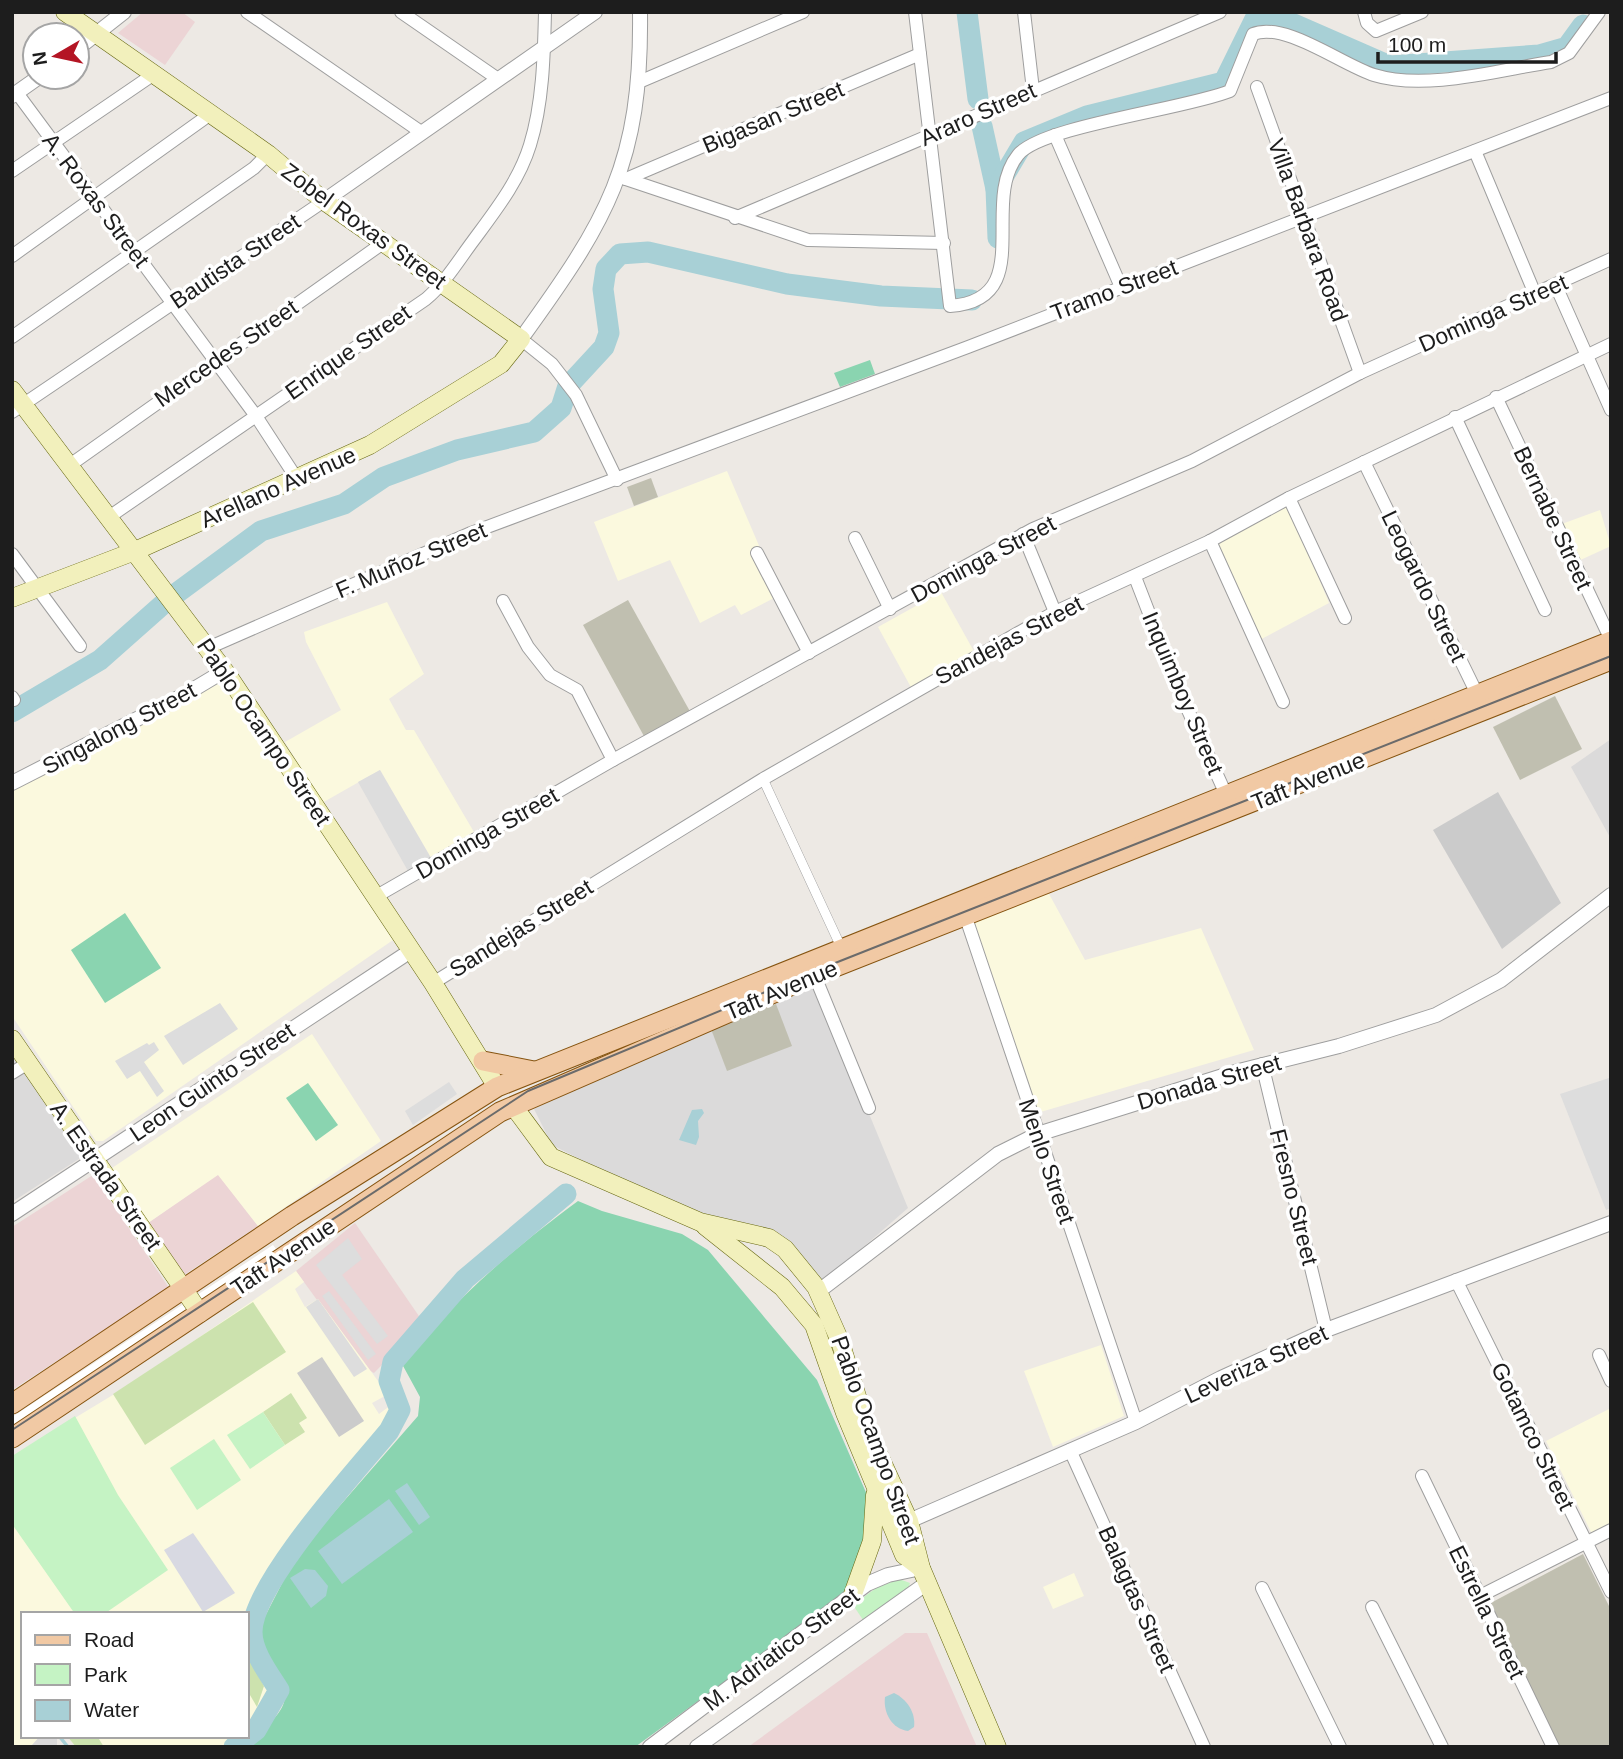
<svg xmlns="http://www.w3.org/2000/svg" width="1623" height="1759" viewBox="0 0 1623 1759" font-family="Helvetica,sans-serif">
<style>
.residential{fill:#dbdada}
.commercial{fill:#ecd4d5}
.education{fill:#fbf9de;fill-rule:evenodd}
.religious{fill:#cbcbcb}
.construction{fill:#c0bfb0}
.grass{fill:#cce2ae}
.park{fill:#c5f3c4}
.pitch{fill:#8ad4b0}
.parking{fill:#ddd}
.plaza{fill:#d8d9e2}
.water{fill:#a8d0d6}
.pier{fill:#fff}
.lines{fill:none;stroke-linecap:round;stroke-linejoin:round}
.stream{stroke:#a8d0d6;stroke-width:3.5}
.river{stroke:#a8d0d6;stroke-width:21}
.pedestrian-casing{stroke:#9e9e9e;stroke-width:10}
.minor-casing{stroke:#9e9e9e;stroke-width:14}
.tertiary-casing{stroke:#9e9e9e;stroke-width:16}
.secondary-casing{stroke:#666710;stroke-width:19}
.primary-casing{stroke:#865410;stroke-width:21}
.pedestrian{stroke:#fff;stroke-width:9}
.minor{stroke:#fff;stroke-width:12}
.tertiary{stroke:#fff;stroke-width:14}
.secondary{stroke:#f2f0bc;stroke-width:18}
.primary{stroke:#f1c9a4;stroke-width:19}
.tram{stroke:#6b6b6b;stroke-width:2}
.labels{text-anchor:middle;stroke-width:7;stroke-linejoin:round;paint-order:stroke}
.street-label{font-size:23px;fill:#1d1d1d;stroke:#fff}
</style>
<rect width="100%" height="100%" fill="#ede9e4"/>
<!-- residential -->
<g class="residential">
<polygon points="1611,739 1611,839 1571,767"/>
<polygon points="815,983 908,1208 820,1285 786,1247 701,1220 552,1145 534,1109 568,1087"/>
<polygon points="12,1047 85,1155 12,1202"/>
<polygon points="40,1736 57,1736 57,1747 30,1747"/>
</g>
<!-- commercial -->
<g class="commercial">
<polygon points="143,12 182,12 195,22 165,65 118,33"/>
<polygon points="218,1174 258,1226 184,1275 148,1223"/>
<polygon points="93,1175 169,1288 12,1390 12,1227"/>
<polygon points="355,1223 423,1322 374,1373 367,1369 296,1271"/>
<polygon points="905,1633 927,1633 977,1747 748,1747"/>
</g>
<!-- education -->
<g class="education">
<polygon points="727,471 760,548 752,552 776,597 741,615 735,605 700,623 670,560 618,581 594,522"/>
<polygon points="1289,506 1329,603 1254,643 1210,544"/>
<polygon points="1600,510 1611,546 1576,562 1559,525"/>
<polygon points="941,592 976,655 913,691 878,627"/>
<polygon points="387,602 424,674 389,699 406,730 414,730 474,832 431,858 380,770 322,803 285,742 341,710 306,642 304,632"/>
<polygon points="222,682 393,940 103,1141 96,1141 12,1016 12,790"/>
<polygon points="1048,892 1085,960 1201,928 1254,1050 1037,1113 973,921"/>
<polygon points="312,1034 381,1141 258,1226 218,1175 148,1223 112,1168"/>
<path d="M296,1271L304,1282L295,1289L305,1307L318,1299L400,1411L392,1431L315,1521L321,1529L282,1558L249,1628L248,1643L273,1694L270,1710L247,1729V1614H23V1736H40L30,1747H12V1456L131,1384ZM385,1396L391,1405L379,1414L372,1403Z"/>
<polygon points="1101,1345 1124,1416 1053,1447 1024,1371"/>
<polygon points="1611,1408 1611,1525 1592,1534 1546,1441"/>
<polygon points="1074,1573 1084,1596 1053,1609 1043,1587"/>
<polygon points="67,1736 238,1736 224,1747 76,1747"/>
</g>
<!-- religious -->
<g class="religious">
<polygon points="1498,792 1561,903 1502,949 1433,830"/>
<polygon points="322,1357 364,1421 339,1437 297,1373"/>
</g>
<!-- construction -->
<g class="construction">
<polygon points="651,478 658,497 634,506 627,487"/>
<polygon points="628,600 692,715 645,738 583,625"/>
<polygon points="1555,696 1582,749 1520,780 1493,727"/>
<polygon points="776,1004 792,1046 727,1071 711,1029"/>
<polygon points="1583,1554 1611,1610 1611,1747 1558,1747 1485,1606"/>
</g>
<!-- grass -->
<g class="grass">
<polygon points="253,1302 286,1352 145,1445 113,1394"/>
<polygon points="291,1393 307,1418 299,1423 305,1432 285,1445 263,1412"/>
<polygon points="247,1654 264,1686 257,1707 247,1690"/>
<polygon points="67,1736 97,1736 104,1747 76,1747"/>
</g>
<!-- park -->
<g class="park">
<polygon points="263,1412 285,1445 250,1469 227,1435"/>
<polygon points="75,1416 118,1495 168,1570 104,1614 75,1614 12,1524 12,1456"/>
<polygon points="214,1439 241,1480 197,1510 170,1468"/>
<polygon points="899,1579 910,1583 908,1589 863,1620 853,1605 876,1588"/>
</g>
<!-- pitch -->
<g class="pitch">
<polygon points="870,360 875,374 840,387 834,373"/>
<polygon points="125,913 161,968 105,1003 71,950"/>
<polygon points="308,1083 338,1125 316,1141 286,1098"/>
<path d="M578,1201L602,1211L682,1234L708,1250L817,1380L868,1497L867,1524L857,1565L851,1586L837,1600L635,1747H244C303,1695 290,1700 255,1636L296,1556L418,1416L420,1397L402,1364C458,1296 508,1253 578,1201Z"/>
</g>
<!-- parking -->
<g class="parking">
<polygon points="380,770 431,858 408,871 358,782"/>
<polygon points="220,1003 238,1029 183,1065 164,1036"/>
<polygon points="154,1042 159,1050 144,1062 164,1091 157,1097 140,1071 127,1079 115,1061 147,1043 149,1045"/>
<polygon points="1609,1078 1611,1208 1606,1210 1560,1094"/>
<polygon points="449,1082 457,1094 413,1125 405,1111"/>
<polygon points="348,1238 362,1259 342,1275 388,1336 377,1344 316,1265"/>
<polygon points="329,1291 376,1354 368,1360 322,1296"/>
<polygon points="318,1299 367,1369 354,1377 306,1307"/>
</g>
<!-- plaza -->
<polygon class="plaza" points="193,1533 235,1593 203,1612 164,1550"/>
<!-- water -->
<g class="water">
<polygon points="702,1109 704,1113 698,1121 699,1137 696,1145 679,1140 692,1110"/>
<polygon points="407,1483 430,1517 419,1525 395,1491"/>
<polygon points="389,1499 413,1532 342,1584 318,1551"/>
<polygon points="305,1569 315,1570 328,1586 326,1596 311,1608 290,1578"/>
<path d="M894,1693C907,1699 916,1713 914,1727L908,1731C892,1729 883,1713 885,1697Z"/>
</g>
<!-- pier -->
<polygon class="pier" points="273,1245 282,1257 12,1435 12,1417"/>
<g class="lines">
<!-- stream -->
<polyline class="stream" points="59,1736 68,1747"/>
<!-- river -->
<g class="river">
<polyline points="967,12 978,99"/>
<polyline points="982,126 996,189"/>
<polyline points="998,238 996,189 1024,142 1087,116 1224,82 1256,17 1271,14 1390,66 1539,55 1567,47 1583,25"/>
<polyline points="12,712 100,660 170,598 261,531 344,504 384,477 457,450 534,432 561,408 568,386 604,347 609,333 603,289 606,269 620,254 648,252 787,284 881,296 972,300"/>
<path d="M234,1747L256,1730L279,1690C269,1674 252,1652 252,1632C252,1584 357,1470 389,1431L400,1410L389,1381L393,1362L465,1279L566,1194"/>
</g>
<!-- pedestrian casing -->
<g class="pedestrian-casing">
<polyline id="pedestrian" points="763,779 841,947"/>
</g>
<!-- minor casing -->
<g class="minor-casing">
<g id="minor">
<polyline points="247,12 421,132"/>
<polyline points="401,12 498,79"/>
<path d="M915,12L950,306C1038,300 979,203 1018,155C1041,126 1186,109 1230,91L1253,34C1285,21 1342,65 1374,75C1425,91 1499,70 1551,62L1569,53L1599,12"/>
<polyline points="1024,12 1033,90"/>
<polyline points="1364,12 1367,23 1376,31 1422,12"/>
<polyline points="639,82 803,12"/>
<polyline points="1257,87 1360,373"/>
<polyline points="17,93 256,416 297,479"/>
<polyline points="1055,135 1121,287"/>
<polyline points="1475,151 1535,294"/>
<polyline points="12,171 154,74"/>
<polyline points="620,177 808,240 944,243"/>
<polyline points="626,179 920,54"/>
<polyline points="735,218 1220,12"/>
<polyline points="12,256 209,115"/>
<polyline points="1556,286 1611,410"/>
<polyline points="12,337 254,168 268,154"/>
<polyline points="521,339 552,364 576,395 617,480"/>
<polyline points="1496,397 1611,640"/>
<polyline points="12,412 324,201"/>
<polyline points="1455,417 1545,610"/>
<polyline points="1364,462 1480,700"/>
<polyline points="70,465 383,243"/>
<polyline points="1289,498 1345,618"/>
<path d="M109,517L426,299C445,283 458,261 473,241C495,211 519,181 530,145C543,103 544,55 545,12"/>
<polyline points="1023,534 1055,612"/>
<polyline points="855,538 890,609"/>
<polyline points="1210,541 1283,702"/>
<polyline points="757,553 809,653"/>
<polyline points="12,554 80,646"/>
<polyline points="1135,577 1178,688 1228,799"/>
<polyline points="503,601 528,647 550,675 577,690 613,760"/>
<polyline points="208,648 471,533 968,347 1611,98"/>
<polyline points="12,697 14,700"/>
<polyline points="375,897 613,760 1033,529 1192,461 1360,373 1611,259"/>
<polyline points="963,909 1136,1422"/>
<polyline points="812,969 869,1108"/>
<polyline points="433,983 763,779 1055,612 1210,541 1289,498 1611,344"/>
<polyline points="1262,1064 1326,1330"/>
<polyline points="12,1073 28,1063"/>
<polyline points="1456,1280 1611,1592"/>
<polyline points="1599,1355 1611,1381"/>
<polyline points="1070,1450 1204,1747"/>
<polyline points="1422,1476 1553,1747"/>
<polyline points="1262,1588 1340,1747"/>
<polyline points="1480,1596 1611,1530"/>
<polyline points="1372,1607 1442,1747"/>
</g>
</g>
<!-- tertiary casing -->
<g class="tertiary-casing">
<g id="tertiary">
<polyline points="77,49 124,12"/>
<polyline points="12,96 39,77"/>
<polyline points="324,201 595,12"/>
<path d="M521,339C607,220 642,164 640,12"/>
<polyline points="12,783 184,695 224,671"/>
<polyline points="12,1214 412,950"/>
<polyline points="819,1291 998,1154 1038,1134 1239,1071 1339,1046 1436,1015 1501,980 1611,895"/>
<polyline points="909,1521 1136,1422 1221,1378 1326,1330 1611,1223"/>
<polyline points="650,1747 867,1584 888,1575 921,1568"/>
<polyline points="697,1747 927,1583"/>
</g>
</g>
<!-- secondary casing -->
<g class="secondary-casing">
<g id="secondary">
<polyline points="12,390 229,677 433,983 497,1087"/>
<polyline points="12,598 135,551 370,445 501,364 521,339 324,201 268,154 65,12"/>
<polyline points="12,1039 200,1313"/>
<polyline points="514,1107 551,1157 700,1222 769,1238 785,1249 816,1287 840,1341 867,1429 909,1521 921,1568 997,1747"/>
<polyline points="705,1226 782,1287 814,1325 845,1413 904,1555 921,1568"/>
<polyline points="853,1594 872,1541 875,1495"/>
</g>
</g>
<!-- primary casing -->
<g class="primary-casing">
<g id="primary">
<polyline points="483,1061 534,1071"/>
<polyline points="12,1404 292,1216 497,1087 1611,641"/>
<polyline points="12,1438 500,1112 815,975 1611,660"/>
</g>
</g>
<!-- pedestrian -->
<use href="#pedestrian" class="pedestrian"/>
<!-- minor -->
<use href="#minor" class="minor"/>
<!-- tertiary -->
<use href="#tertiary" class="tertiary"/>
<!-- secondary -->
<use href="#secondary" class="secondary"/>
<!-- primary -->
<use href="#primary" class="primary"/>
<!-- tram -->
<polyline class="tram" points="12,1430 528,1091 825,967 1611,656"/>
</g>
<g class="labels">
<!-- street labels -->
<g class="street-label">
<text transform="translate(978 114) rotate(-24)" y="8">Araro Street</text>
<text transform="translate(773 117) rotate(-23)" y="8">Bigasan Street</text>
<text transform="translate(96 200) rotate(53)" y="8">A. Roxas Street</text>
<text transform="translate(364 226) rotate(36)" y="8">Zobel Roxas Street</text>
<text transform="translate(1308 230) rotate(70)" y="8">Villa Barbara Road</text>
<text transform="translate(235 261) rotate(-34)" y="8">Bautista Street</text>
<text transform="translate(1114 290) rotate(-21)" y="8">Tramo Street</text>
<text transform="translate(1493 313) rotate(-24)" y="8">Dominga Street</text>
<text transform="translate(348 352) rotate(-35)" y="8">Enrique Street</text>
<text transform="translate(226 353) rotate(-35)" y="8">Mercedes Street</text>
<text transform="translate(278 487) rotate(-24)" y="8">Arellano Avenue</text>
<text transform="translate(1553 518) rotate(65)" y="8">Bernabe Street</text>
<text transform="translate(983 559) rotate(-28)" y="8">Dominga Street</text>
<text transform="translate(411 560) rotate(-23)" y="8">F. Muñoz Street</text>
<text transform="translate(1424 586) rotate(64)" y="8">Leogardo Street</text>
<text transform="translate(1009 640) rotate(-28)" y="8">Sandejas Street</text>
<text transform="translate(1183 693) rotate(67)" y="8">Inquimboy Street</text>
<text transform="translate(119 728) rotate(-28)" y="8">Singalong Street</text>
<text transform="translate(264 732) rotate(56)" y="8">Pablo Ocampo Street</text>
<text transform="translate(1308 781) rotate(-22)" y="8">Taft Avenue</text>
<text transform="translate(487 833) rotate(-30)" y="8">Dominga Street</text>
<text transform="translate(521 928) rotate(-32)" y="8">Sandejas Street</text>
<text transform="translate(781 990) rotate(-23)" y="8">Taft Avenue</text>
<text transform="translate(212 1082) rotate(-34)" y="8">Leon Guinto Street</text>
<text transform="translate(1209 1082) rotate(-16)" y="8">Donada Street</text>
<text transform="translate(1047 1161) rotate(71)" y="8">Menlo Street</text>
<text transform="translate(106 1176) rotate(55)" y="8">A. Estrada Street</text>
<text transform="translate(1294 1197) rotate(76)" y="8">Fresno Street</text>
<text transform="translate(283 1257) rotate(-34)" y="8">Taft Avenue</text>
<text transform="translate(1256 1364) rotate(-25)" y="8">Leveriza Street</text>
<text transform="translate(1533 1436) rotate(64)" y="8">Gotamco Street</text>
<text transform="translate(876 1440) rotate(70)" y="8">Pablo Ocampo Street</text>
<text transform="translate(1137 1599) rotate(66)" y="8">Balagtas Street</text>
<text transform="translate(1487 1612) rotate(64)" y="8">Estrella Street</text>
<text transform="translate(781 1649) rotate(-37)" y="8">M. Adriatico Street</text>
</g>
</g>
<!-- border -->
<rect width="1623" height="1759" fill="none" stroke="#1d1d1d" stroke-width="28"/>
<!-- legend -->
<rect x="21" y="1612" width="228" height="126" fill="#ffffff" stroke="#a5a5a5" stroke-width="2"/>
<rect x="35" y="1635" width="35" height="10" fill="#f1c9a4" stroke="#a5a5a5" stroke-width="2"/>
<text x="84" y="1647" font-size="21" fill="#1d1d1d">Road</text>
<rect x="35" y="1664" width="35" height="21" fill="#c5f3c4" stroke="#a5a5a5" stroke-width="2"/>
<text x="84" y="1682" font-size="21" fill="#1d1d1d">Park</text>
<rect x="35" y="1700" width="35" height="21" fill="#a8d0d6" stroke="#a5a5a5" stroke-width="2"/>
<text x="84" y="1717" font-size="21" fill="#1d1d1d">Water</text>
<!-- north arrow -->
<g transform="translate(56 56) rotate(261)"><circle r="33" fill="#ffffff" stroke="#a5a5a5" stroke-width="2"/>
<path d="M0-5L12 26L0 18L-12 26Z" fill="#b41524"/>
<text y="-10" font-size="19" font-weight="bold" text-anchor="middle" fill="#1d1d1d">N</text>
</g>
<!-- scale -->
<path d="M1378 52v10h178v-10" fill="none" stroke="#1d1d1d" stroke-width="3.5"/>
<text x="1388" y="52" font-size="21" fill="#1d1d1d" stroke="#ffffff" stroke-width="5" paint-order="stroke">100 m</text>
</svg>
